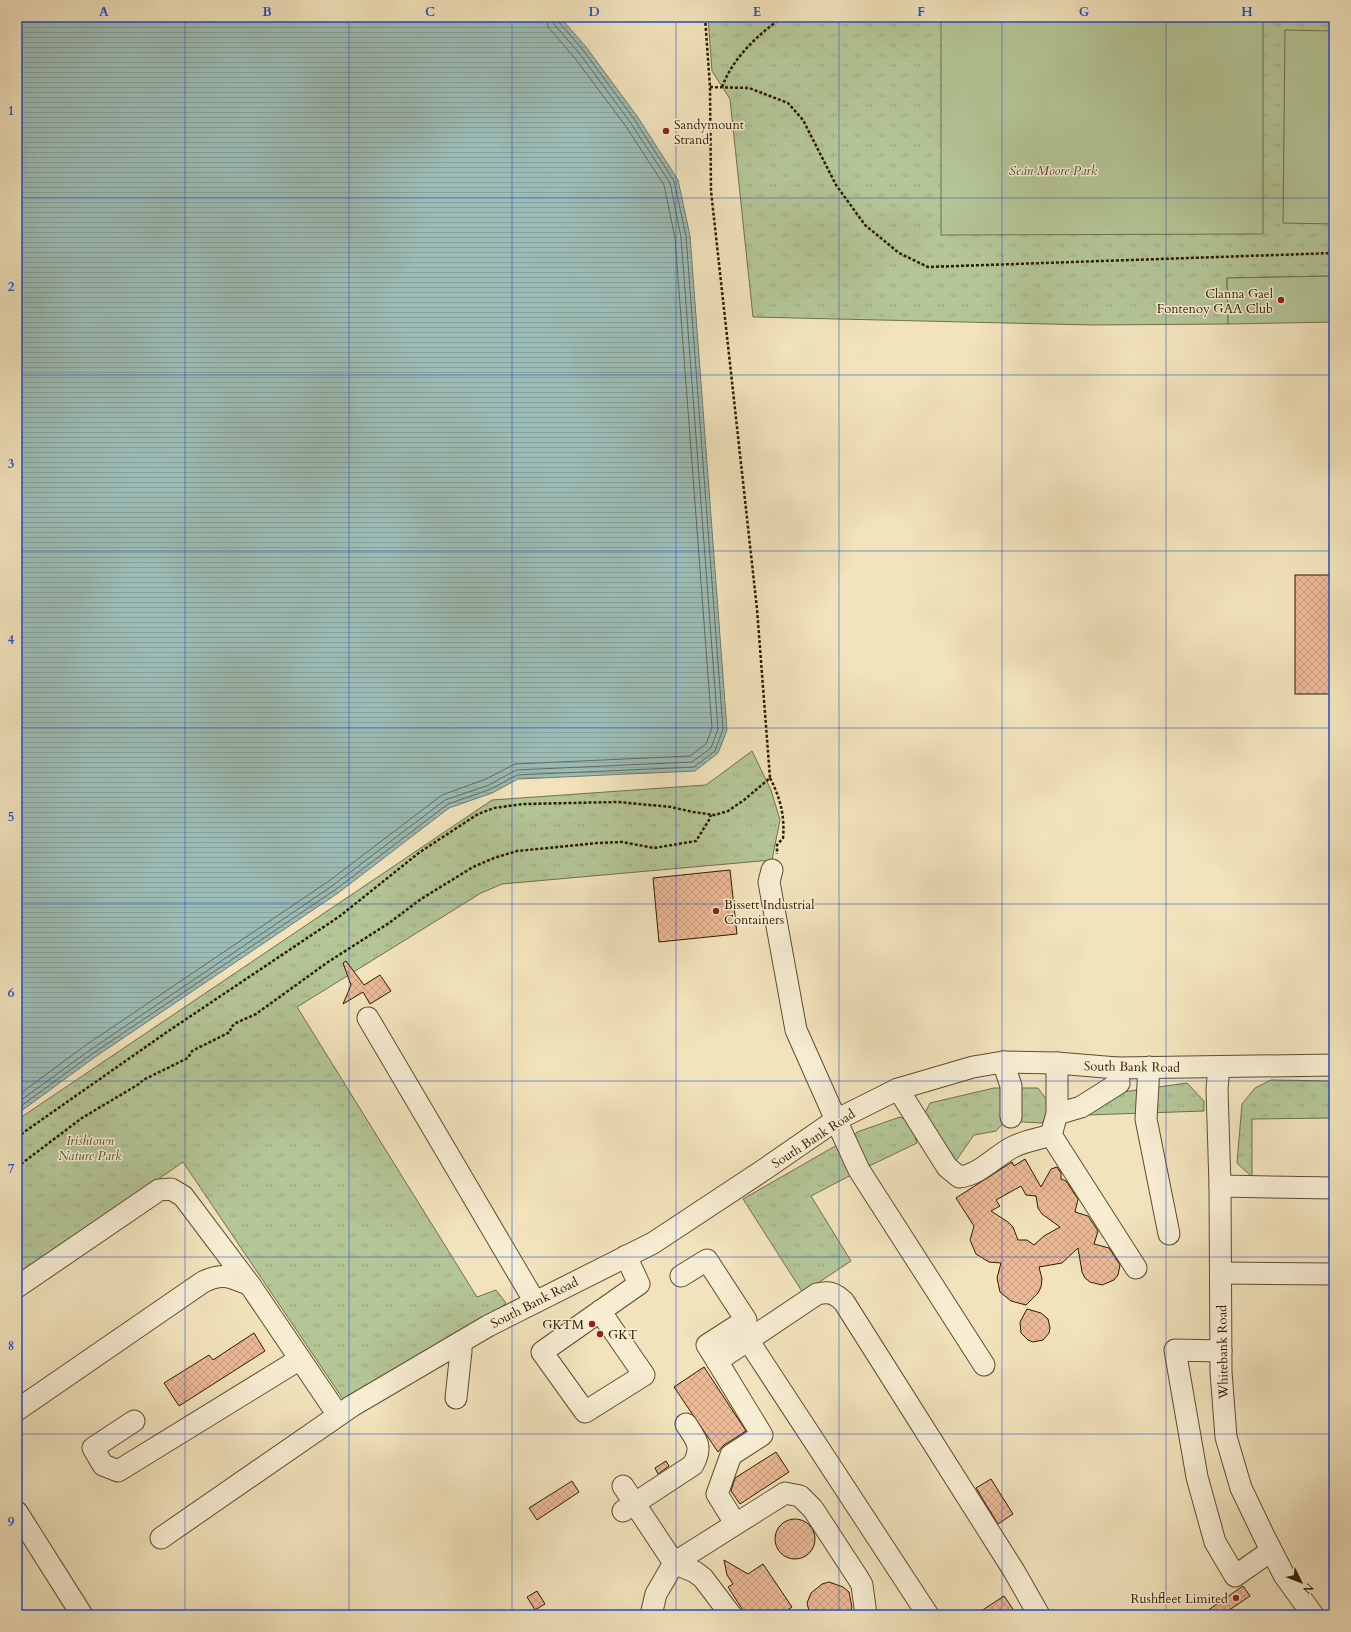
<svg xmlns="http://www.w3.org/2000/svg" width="1351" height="1632" viewBox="0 0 1351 1632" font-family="Cardo,serif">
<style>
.grass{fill:url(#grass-tufts);stroke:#71704b}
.garden{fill:#b4c596;stroke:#71704b}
.water{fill:url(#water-rules);stroke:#707c6e}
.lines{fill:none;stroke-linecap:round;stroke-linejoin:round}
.shore{stroke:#656c5c;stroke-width:1}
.building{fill:url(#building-cross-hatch);stroke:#2e1b00;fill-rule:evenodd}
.minor-casing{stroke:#5f4d2f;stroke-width:23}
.path{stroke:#2e1b00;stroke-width:2.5;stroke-dasharray:3 2;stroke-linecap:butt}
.minor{stroke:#f7edd3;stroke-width:21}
.grid{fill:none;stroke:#1d4ed8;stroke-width:1;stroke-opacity:0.55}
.poi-dot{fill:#8f2418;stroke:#f7edd3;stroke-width:1.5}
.labels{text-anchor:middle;stroke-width:3;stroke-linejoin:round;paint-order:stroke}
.poi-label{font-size:13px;fill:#2e1b00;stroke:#f7edd3;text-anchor:start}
.park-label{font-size:13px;font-style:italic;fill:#564e2d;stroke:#f7edd3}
.street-label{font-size:13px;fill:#2e1b00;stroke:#f7edd3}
.neatline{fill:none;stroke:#1d4ed8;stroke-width:1.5}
.grid-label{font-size:13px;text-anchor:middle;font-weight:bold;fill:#1d4ed8}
</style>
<defs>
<pattern id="grass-tufts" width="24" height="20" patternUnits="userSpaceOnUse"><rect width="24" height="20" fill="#b4c596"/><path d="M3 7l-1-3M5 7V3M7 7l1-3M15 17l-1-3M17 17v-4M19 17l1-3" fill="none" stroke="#9ba980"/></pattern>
<pattern id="water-rules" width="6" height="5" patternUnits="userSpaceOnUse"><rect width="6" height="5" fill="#9cbdb7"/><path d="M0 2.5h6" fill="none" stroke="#87a29c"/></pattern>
<pattern id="building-cross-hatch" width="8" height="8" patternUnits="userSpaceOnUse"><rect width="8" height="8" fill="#ebb995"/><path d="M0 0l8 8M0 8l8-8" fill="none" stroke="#ca9e7f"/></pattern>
</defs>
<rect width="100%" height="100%" fill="#f2e3bc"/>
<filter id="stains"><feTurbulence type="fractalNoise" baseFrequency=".005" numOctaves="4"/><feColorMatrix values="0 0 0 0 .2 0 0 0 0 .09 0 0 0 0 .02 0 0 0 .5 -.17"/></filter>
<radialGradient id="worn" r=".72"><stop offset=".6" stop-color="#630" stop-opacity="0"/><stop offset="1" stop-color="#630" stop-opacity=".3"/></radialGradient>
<!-- grass -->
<g class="grass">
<polygon points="708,17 1334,17 1334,276 1227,278 1228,324 1091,325 753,317 730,99 712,71"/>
<polygon points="752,751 771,790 780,820 772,860 502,884 481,893 297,1007 477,1297 496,1290 506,1303 492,1316 343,1399 183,1162 17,1278 17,1120 492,800 706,785"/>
<polygon points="1271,1080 1334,1081 1334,1118 1252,1119 1252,1177 1237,1163 1242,1104 1255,1088"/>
<polygon points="1187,1083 1204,1101 1204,1111 1087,1115 1123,1092"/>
<polygon points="994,1088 1038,1088 1052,1107 1042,1123 1005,1121 996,1131 974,1135 953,1165 924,1115 930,1103"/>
<polygon points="900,1117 910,1121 917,1143 863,1169 852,1139 857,1132"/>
<polygon points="837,1145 855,1173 811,1196 851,1261 803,1293 743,1199"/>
</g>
<!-- garden -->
<g class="garden">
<polygon points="1263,17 1263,234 941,235 941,18"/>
<polygon points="1285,30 1334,31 1334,224 1283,223"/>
<polygon points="1334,276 1334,322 1228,324 1227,278"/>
</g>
<!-- water -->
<polygon class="water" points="17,17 560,17 586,47 637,116 678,180 690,236 727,730 718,753 695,771 518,779 492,793 449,808 338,893 95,1057 17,1114"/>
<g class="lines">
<!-- shore -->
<g class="shore">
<polyline points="17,1096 86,1045 329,881 442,795 486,779 515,764 690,756 706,744 712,728 675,238 664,185 625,125 574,57 548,27 546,17"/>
<polyline points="17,1103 90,1050 332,886 445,800 489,785 516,770 692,762 711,748 718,729 681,237 670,183 630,122 579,53 554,24 552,17"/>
<polyline points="17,1109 92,1054 335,890 448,804 491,789 517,775 694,767 715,751 723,729 686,236 674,181 634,119 583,50 558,21 557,17"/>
</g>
</g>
<!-- building -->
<g class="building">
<rect x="1295" y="575" width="39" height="119"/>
<polygon points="730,870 737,934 659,942 653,878"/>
<polygon points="346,961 364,985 380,975 391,991 370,1004 363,992 343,1004 351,985 343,963"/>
<path d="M1025,1159L1041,1187L1051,1169L1057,1167L1061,1173V1179L1066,1181L1078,1199L1075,1212L1088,1216L1098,1231L1094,1244L1109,1248L1120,1265L1118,1275L1114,1280L1102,1285L1090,1282L1085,1278L1082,1272L1078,1248L1062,1263L1039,1267L1042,1279L1041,1287L1038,1293L1026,1305L1011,1301L1000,1292L997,1278L1001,1263L989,1262L976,1254L970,1240L974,1226L956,1198L1012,1162L1014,1166ZM1021,1186L1026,1195L1036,1196L1038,1208L1042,1214L1060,1227L1044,1236L1034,1245L1027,1240H1018L1013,1227L1008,1222L991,1211L1000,1206L996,1200Z"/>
<polygon points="1027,1309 1041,1313 1048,1319 1050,1328 1049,1333 1043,1340 1033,1342 1028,1340 1021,1333 1020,1322"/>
<polygon points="254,1333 265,1351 179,1406 164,1383 209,1355 213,1360"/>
<polygon points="704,1367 746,1431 724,1445 718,1452 674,1387"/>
<polygon points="776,1452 789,1472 740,1504 731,1491 735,1478"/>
<polygon points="666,1461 669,1466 658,1474 655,1468"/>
<polygon points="991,1479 1013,1514 998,1524 976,1488"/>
<polygon points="572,1481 579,1492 537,1520 529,1508"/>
<circle cx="795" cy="1539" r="20"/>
<polygon points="724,1560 748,1574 763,1564 792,1607 780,1615 746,1615 728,1587 733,1584 727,1575"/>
<polygon points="829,1582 843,1587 849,1592 852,1607 850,1615 810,1615 807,1603 811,1593 822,1584"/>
<polygon points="1243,1586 1250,1596 1222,1615 1201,1615"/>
<polygon points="537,1591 545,1604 535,1610 527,1597"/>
<polygon points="1004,1596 1017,1615 975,1615"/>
</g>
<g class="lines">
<!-- minor casing -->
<g class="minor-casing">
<g id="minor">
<polyline points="772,870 769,882 796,1030 836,1120 859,1170 984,1365"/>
<polyline points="368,1018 535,1302"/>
<polyline points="1003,1062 1011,1086 1011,1117"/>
<polyline points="1057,1063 1057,1114 1081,1107 1119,1083 1117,1068"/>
<polyline points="1149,1067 1146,1119 1169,1234"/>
<polyline points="1219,1067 1217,1089 1220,1186 1221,1372 1226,1437 1241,1488 1264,1536 1284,1575 1313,1615"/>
<path d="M898,1089L947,1167L959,1177C980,1175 995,1156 1013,1147C1024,1141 1039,1139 1051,1135L1057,1114"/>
<polyline points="1051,1135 1136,1268"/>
<polyline points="1220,1186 1334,1188"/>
<polyline points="1221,1273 1334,1274"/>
<polyline points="681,1276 707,1260 746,1320 707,1345 717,1361"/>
<polyline points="17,1287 159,1190 171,1189 183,1196 250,1285 338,1415"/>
<polyline points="600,1311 644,1375 585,1412 542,1352 639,1284 626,1256"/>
<polyline points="748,1340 928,1615"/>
<polyline points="1221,1351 1175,1350 1197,1477 1215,1542 1235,1576 1271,1551"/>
<polyline points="456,1398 461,1351 461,1342"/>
<path d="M17,1410L203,1282C223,1272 231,1277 250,1285"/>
<polyline points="134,1421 93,1448 103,1465 118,1471 300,1359"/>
<polyline points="623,1486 674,1563 695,1572 703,1578 731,1615"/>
<path d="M623,1511L693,1465C703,1446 697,1441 686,1424"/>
<polyline points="17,1512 82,1615"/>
<path d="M735,1523L717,1494L731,1455L762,1435L717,1361L817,1294C829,1291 835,1293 844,1302L1014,1571L1039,1615"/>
<polyline points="161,1538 352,1406 488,1326 653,1243 765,1169 836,1120 898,1089 973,1067 1003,1062 1057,1063 1117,1068 1334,1065"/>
<polyline points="651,1615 656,1594 674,1563 785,1493 800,1496 813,1509 858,1578 862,1585 866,1615"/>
</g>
</g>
<!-- path -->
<g class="path">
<polyline points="710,87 749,88 788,103 803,120 836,185 865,225 899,253 928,267 1334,253"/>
<path d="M722,87C733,58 757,35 783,17"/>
<path d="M770,778C780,797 785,816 783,838L777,845V854"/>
<polyline points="17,1137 167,1032 340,916 420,852 478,814 494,808 523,804 618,802 671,807 693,812 715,815 728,811 744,800 770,778 757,609 711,191 710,87 705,17"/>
<polyline points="17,1167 82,1118 139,1084 143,1080 188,1058 192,1051 230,1032 231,1027 236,1023 256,1014 328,962 389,923 421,899 473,867 494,858 517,851 597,843 622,842 654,848 696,841 709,820 711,815"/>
</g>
<!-- minor -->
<use href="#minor" class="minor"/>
</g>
<!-- grid -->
<path class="grid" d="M185,17V1615M349,17V1615M512,17V1615M676,17V1615M839,17V1615M1002,17V1615M1166,17V1615M17,198H1334M17,375H1334M17,551H1334M17,728H1334M17,904H1334M17,1081H1334M17,1257H1334M17,1434H1334"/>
<!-- markers -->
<g class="poi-dot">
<circle cx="666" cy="131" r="4"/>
<circle cx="1281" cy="300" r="4"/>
<circle cx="716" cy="911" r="4"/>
<circle cx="592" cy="1324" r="4"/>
<circle cx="600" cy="1334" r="4"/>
<circle cx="1236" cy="1598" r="4"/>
</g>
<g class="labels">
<!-- poi labels -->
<g class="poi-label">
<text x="674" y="129">Sandymount<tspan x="674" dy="15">Strand</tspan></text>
<text x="1273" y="298" text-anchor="end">Clanna Gael<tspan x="1273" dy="15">Fontenoy GAA Club</tspan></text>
<text x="724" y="909">Bissett Industrial<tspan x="724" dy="15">Containers</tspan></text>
<text x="584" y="1329" text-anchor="end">GKTM</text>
<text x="608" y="1339">GKT</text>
<text x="1228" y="1603" text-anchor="end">Rushfleet Limited</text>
</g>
<!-- park labels -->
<g class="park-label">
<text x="1053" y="175">Seán Moore Park</text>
<text x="90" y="1145">Irishtown<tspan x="90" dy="15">Nature Park</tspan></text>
</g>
<!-- street labels -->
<g class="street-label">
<text transform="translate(1132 1066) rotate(1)" y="5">South Bank Road</text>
<text transform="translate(813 1138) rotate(-33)" y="5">South Bank Road</text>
<text transform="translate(534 1302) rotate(-27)" y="5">South Bank Road</text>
<text transform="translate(1222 1352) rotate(-91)" y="5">Whitebank Road</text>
</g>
</g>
<!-- margin -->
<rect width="1351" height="1632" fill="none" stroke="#f2e3bc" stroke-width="44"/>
<!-- north arrow -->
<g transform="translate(1301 1582) rotate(133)" stroke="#f7edd3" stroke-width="3" paint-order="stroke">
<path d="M0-3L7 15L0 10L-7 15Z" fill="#2e1b00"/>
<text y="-6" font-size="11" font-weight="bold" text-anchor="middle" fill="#2e1b00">N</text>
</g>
<rect x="22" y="22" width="1307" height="1588" class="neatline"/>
<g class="grid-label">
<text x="104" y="16">A</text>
<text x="267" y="16">B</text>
<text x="430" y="16">C</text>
<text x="594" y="16">D</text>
<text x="757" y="16">E</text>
<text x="921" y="16">F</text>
<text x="1084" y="16">G</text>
<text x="1247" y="16">H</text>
<text x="11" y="115">1</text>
<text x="11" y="291">2</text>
<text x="11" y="468">3</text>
<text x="11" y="644">4</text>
<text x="11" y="821">5</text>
<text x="11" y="997">6</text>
<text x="11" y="1173">7</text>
<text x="11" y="1350">8</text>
<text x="11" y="1526">9</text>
</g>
<rect width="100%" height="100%" filter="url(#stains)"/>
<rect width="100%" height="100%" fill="url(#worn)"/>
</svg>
